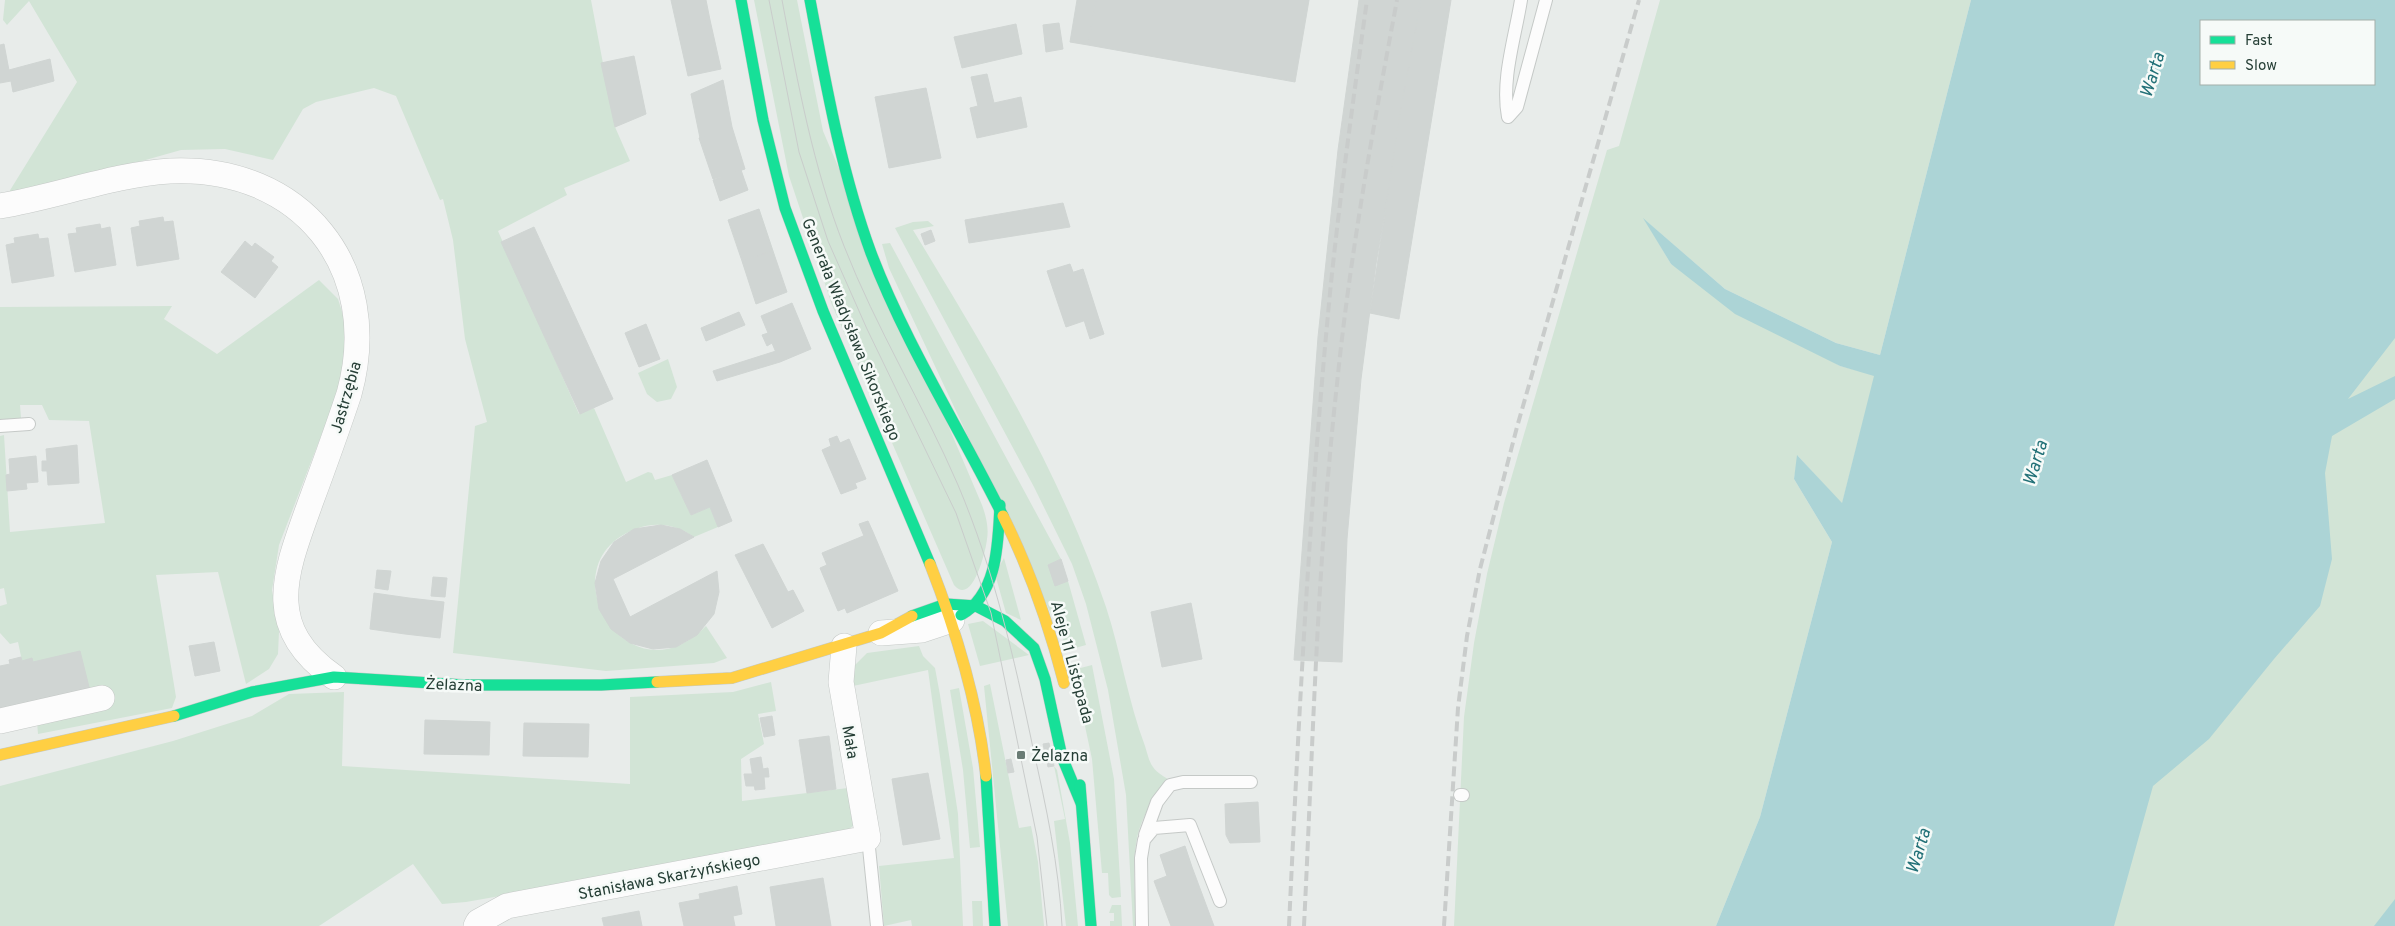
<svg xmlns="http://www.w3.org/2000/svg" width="2395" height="926" viewBox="0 0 2395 926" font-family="Overpass,sans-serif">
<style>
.green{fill:#d2e4d6}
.water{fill:#acd4d6;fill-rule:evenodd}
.building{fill:#d0d5d3;stroke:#d0d5d3}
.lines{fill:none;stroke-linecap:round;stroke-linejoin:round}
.lane-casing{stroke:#c5c9c7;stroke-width:14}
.street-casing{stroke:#c5c9c7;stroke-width:26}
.fast-casing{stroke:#c4c9c7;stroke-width:12}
.slow-casing{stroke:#c4c9c7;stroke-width:12}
.lane{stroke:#fcfcfc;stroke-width:12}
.street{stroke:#fcfcfc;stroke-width:25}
.fast{stroke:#16e098;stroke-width:11}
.slow{stroke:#ffcf43;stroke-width:11}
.tram{stroke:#c9cccb;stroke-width:1}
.rail{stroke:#c9cccb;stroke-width:4;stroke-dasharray:10 5;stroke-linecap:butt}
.poi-dot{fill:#6a7c75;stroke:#f6faf8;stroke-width:2}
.labels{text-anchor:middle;stroke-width:5;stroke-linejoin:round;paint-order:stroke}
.street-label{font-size:16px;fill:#263f36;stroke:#f6faf8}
.poi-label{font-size:16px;fill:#263f36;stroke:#f6faf8;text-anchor:start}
.water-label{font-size:18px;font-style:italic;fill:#237178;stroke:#f6faf8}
</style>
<rect width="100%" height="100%" fill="#e8ecea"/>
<!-- green -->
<g class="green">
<path d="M5,0H591L615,127L630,161L564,188L567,195L498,231L579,414L594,408L626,482L648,472L652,473L655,480L672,475L691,515L710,507L718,527L694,537C677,525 656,521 636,529C543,563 627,706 706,626L727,658L714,663L606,671L453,653L475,426L487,422L465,339L453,240L443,199L440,200L396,96L374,88L316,102L303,109L273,160L225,149L181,150L4,200L77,82L29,1L7,25L3,20Z"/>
<path d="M754,0H797L823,131L982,505C986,516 989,528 987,539C986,551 972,607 954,585L832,305L789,176Z"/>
<polygon points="1660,0 1971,0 1880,355 1836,343 1725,289 1645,220 1671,264 1840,366 1875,375 1842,504 1798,456 1794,479 1832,542 1760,817 1716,926 1454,926 1464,717 1474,643 1487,574 1504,503 1607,150 1619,146"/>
<path d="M928,221L934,226L913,230C987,352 1060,471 1106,607C1121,653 1128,701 1145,746C1147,752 1149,762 1153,767C1157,773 1165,777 1171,781C1162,792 1151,802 1145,815C1128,848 1136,891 1136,926H1133L1126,795L1108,690L1086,604L1072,564L1034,487L895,228L913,222Z"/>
<polygon points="890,243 1061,559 1048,565 1055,585 1068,581 1086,645 1068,650 889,268 882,244"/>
<polygon points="319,280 338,299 348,331 346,371 279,545 272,590 279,631 278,654 269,669 246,684 218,572 156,575 176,697 172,708 38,734 37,722 90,691 80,652 33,662 31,659 22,661 18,642 10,644 0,633 0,606 7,604 4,588 0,589 0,436 4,435 10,532 105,523 89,421 49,420 42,405 20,405 21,418 17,421 0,422 0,307 172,306 164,319 217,354"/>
<polygon points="2395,309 2395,926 2096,926 2122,854 2279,487"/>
<polygon points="668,359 677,387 671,399 657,402 647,394 638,373"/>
<polygon points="1004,558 1021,620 1006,613 995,574"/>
<polygon points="983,621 1029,655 980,666 968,624"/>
<polygon points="919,646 923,656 935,668 940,695 958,814 963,926 912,926 911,920 884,926 879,866 954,858 928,670 853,686 853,667 867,653"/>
<polygon points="1092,665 1114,779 1121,897 1112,898 1109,895 1108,873 1102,873 1092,759 1073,670"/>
<polygon points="771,682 776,711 758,714 764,744 741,759 742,801 848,788 854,825 842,835 466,902 442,904 413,864 319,926 0,926 0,786 173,741 252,716 289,694 344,692 342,766 630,784 630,697 733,692"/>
<polygon points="990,684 1019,828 1031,826 1038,862 1044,926 1008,926 984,686"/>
<polygon points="959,688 973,768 980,847 970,848 963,770 950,690"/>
<polygon points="1054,766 1057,770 1070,843 1078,926 1066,926 1054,821 1065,819"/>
<polygon points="972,901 982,901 983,926 973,926"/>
<polygon points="1112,905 1121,905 1122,926 1110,926 1110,921 1114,921 1114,913 1109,913"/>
</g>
<!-- water -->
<g class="water">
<path d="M1971,0H2395V338L2348,399L2395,376V399L2332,436L2325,473L2332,559L2320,606L2274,659L2209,739L2153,786L2114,926H1716L1760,817L1832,542L1794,479L1797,455L1842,503L1874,376L1840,366L1735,314L1671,264L1643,218L1725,289L1836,343L1880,355ZM2374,21V84H2201V21Z"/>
<polygon points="2395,899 2395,926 2374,926"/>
</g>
<!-- building -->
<g class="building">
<polygon points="671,0 706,0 710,20 677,27"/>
<polygon points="1077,0 1096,0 1088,45 1070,42"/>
<polygon points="1096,0 1309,0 1295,82 1088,45"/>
<polygon points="1359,0 1421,0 1376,264 1361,379 1347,539 1342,662 1294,660 1318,337 1338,150"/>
<polygon points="1421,0 1451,0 1399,319 1370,313 1399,119"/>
<polygon points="710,20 721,69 688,76 677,27"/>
<polygon points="1059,23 1063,49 1046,52 1043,25"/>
<polygon points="1016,24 1022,54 962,68 954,37"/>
<polygon points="4,44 11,81 0,83 0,45"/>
<polygon points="634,56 646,114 615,127 601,63"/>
<polygon points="50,59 54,81 13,92 9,70"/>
<polygon points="987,74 994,103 1021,97 1027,127 977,138 970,108 978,106 971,77"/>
<polygon points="723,80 732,127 700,138 691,94"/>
<polygon points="926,88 941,158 889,168 875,97"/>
<polygon points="732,127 745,169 713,179 699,138"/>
<polygon points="741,170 748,190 720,201 713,180"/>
<polygon points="1063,203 1070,227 969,243 965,220"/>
<polygon points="759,209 773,251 742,261 728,220"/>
<polygon points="163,217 164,222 173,221 179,259 137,266 131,228 140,226 139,221"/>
<polygon points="100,224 101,229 110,227 116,265 75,272 68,234 77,233 76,228"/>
<polygon points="534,227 613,399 580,414 501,242"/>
<polygon points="931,230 935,241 925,245 921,234"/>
<polygon points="38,234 39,239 48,238 54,276 12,283 6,245 15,243 14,238"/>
<polygon points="245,241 252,247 255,243 274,257 271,261 278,267 255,298 221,272"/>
<polygon points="773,251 787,292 756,304 742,261"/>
<polygon points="1070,264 1073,272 1050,280 1047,271"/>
<polygon points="1083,269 1098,316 1066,327 1050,280"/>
<polygon points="792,303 811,349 780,362 772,343 767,346 762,335 768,333 761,316"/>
<polygon points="739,312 745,325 706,341 701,328"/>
<polygon points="1098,316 1104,334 1090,339 1084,320"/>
<polygon points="646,324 660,359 639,367 625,333"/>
<polygon points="776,351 780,362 717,381 713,371"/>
<polygon points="837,436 840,443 849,439 866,479 855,483 857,488 841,494 822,450 831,446 829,439"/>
<polygon points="77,445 79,483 48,485 47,471 42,471 42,461 47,461 46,449"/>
<polygon points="36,456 38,482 26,483 27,489 7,491 6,475 10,474 9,459"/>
<polygon points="707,460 732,521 718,527 710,507 691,515 672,475"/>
<polygon points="868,521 873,532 864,536 859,524"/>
<polygon points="661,525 680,529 694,537 613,579 630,617 717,571 719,592 714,614 697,635 676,647 653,649 630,643 611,629 599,609 595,583 601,561 614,542 634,529"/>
<polygon points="873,532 898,591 847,613 845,608 838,611 820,568 827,565 822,553"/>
<polygon points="763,544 788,592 793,590 804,611 772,628 735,555"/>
<polygon points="1061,559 1068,581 1055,586 1048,565"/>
<polygon points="377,570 391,571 388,590 375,588"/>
<polygon points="433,577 447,578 445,597 431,596"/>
<polygon points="374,593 409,598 405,634 370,629"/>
<polygon points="409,598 444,602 440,638 405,634"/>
<polygon points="1191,603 1202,659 1162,667 1151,612"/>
<polygon points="214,642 220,671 195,676 189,646"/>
<polygon points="80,651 90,691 0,710 0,666 10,664 9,660 21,657 22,661 32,658 33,662"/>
<polygon points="772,716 775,735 764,737 760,718"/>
<polygon points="425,720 490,722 489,755 424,754"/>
<polygon points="524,723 589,724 588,757 523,756"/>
<polygon points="829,736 836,789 807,793 799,740"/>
<polygon points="1049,743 1054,766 1048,767 1043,744"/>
<polygon points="761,757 763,769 768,768 769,777 764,777 765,789 755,790 750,759"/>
<polygon points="1011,759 1014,772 1008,773 1006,760"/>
<polygon points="928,773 940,839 903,845 892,779"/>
<polygon points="744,774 753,774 754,786 746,786"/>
<polygon points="1258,802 1260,842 1230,843 1226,835 1225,804"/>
<polygon points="1185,846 1192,867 1214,926 1171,926 1154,881 1167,876 1160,855"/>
<polygon points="823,878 831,926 776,926 770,887"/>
<polygon points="737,886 742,914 733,916 735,926 684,926 679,903 700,899 699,894"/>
<polygon points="639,911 642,926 604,926 602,918"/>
</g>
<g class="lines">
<!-- lane casing -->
<g class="lane-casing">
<g id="lane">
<path d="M1521,0C1515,38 1501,79 1508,117L1517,107L1546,0"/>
<polyline points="0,426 29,424"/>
<polyline points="1460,795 1463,795"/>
<polyline points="1145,835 1157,802 1170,785 1183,782 1251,782"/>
<polyline points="868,838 877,926"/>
<polyline points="1142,926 1141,858 1144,840 1154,828 1190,825 1220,901"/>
</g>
</g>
<!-- street casing -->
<g class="street-casing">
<g id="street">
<path d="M0,206C55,197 116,174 170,171C301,165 384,268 349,394C337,430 324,466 311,501C286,571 261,626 334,677"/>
<polyline points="881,633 922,630 952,620"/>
<polyline points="0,721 102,698"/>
<polyline points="476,926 478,922 507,906 868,838 841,682 844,646"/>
</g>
</g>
<!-- fast casing -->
<g class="fast-casing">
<g id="fast">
<polyline points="741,0 763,120 785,208 823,311 930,564"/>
<path d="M810,0C826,85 841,171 871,253C906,345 960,429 1003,516"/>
<path d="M961,615C998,594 998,543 1000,505"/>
<polyline points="912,616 946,604 976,606 1005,621 1034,648 1045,679 1062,757 1081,803"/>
<polyline points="174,716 252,692 334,677 464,685 601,685 657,682"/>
<polyline points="986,776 995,926"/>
<polyline points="1080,785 1091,926"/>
</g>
</g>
<!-- slow casing -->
<g class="slow-casing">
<g id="slow">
<path d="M1003,516C1030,570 1049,625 1064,683"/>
<path d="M930,564C957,633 978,702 986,776"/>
<polyline points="657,682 732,678 881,633 912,616"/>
<polyline points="0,755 174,716"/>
</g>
</g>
<!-- lane -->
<use href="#lane" class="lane"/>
<!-- street -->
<use href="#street" class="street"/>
<!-- fast -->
<use href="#fast" class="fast"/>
<!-- slow -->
<use href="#slow" class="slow"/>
<!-- tram -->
<g class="tram">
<polyline points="769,0 799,152 828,241 867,329 956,513 991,613 1037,837 1047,926"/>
<path d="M782,0C798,84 813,167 844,246C876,328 923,404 958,485C994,570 1014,657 1033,748C1046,806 1059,866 1062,926"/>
</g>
<!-- rail -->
<g class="rail">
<path d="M1289,926C1299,711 1310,497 1331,283C1341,188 1354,94 1367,0"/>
<path d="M1304,926C1313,745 1317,564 1337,384C1350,255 1373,128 1397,0"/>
<polyline points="1444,926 1458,708 1467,636 1480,569 1517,427 1639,0"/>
</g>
</g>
<!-- markers -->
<rect class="poi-dot" x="1016" y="750" width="10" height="10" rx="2.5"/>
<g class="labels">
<!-- street labels -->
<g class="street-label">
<text transform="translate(852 329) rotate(68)" y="6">Generała Władysława Sikorskiego</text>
<text transform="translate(345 397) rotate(-74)" y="6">Jastrzębia</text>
<text transform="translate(1073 662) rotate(75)" y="6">Aleje 11 Listopada</text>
<text transform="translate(454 684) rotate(2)" y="6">Żelazna</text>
<text transform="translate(851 742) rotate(80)" y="6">Mała</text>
<text transform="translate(669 876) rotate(-11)" y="6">Stanisława Skarżyńskiego</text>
</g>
<!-- poi labels -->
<g class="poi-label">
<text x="1031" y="761">Żelazna</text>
</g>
<!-- water labels -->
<g class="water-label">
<text transform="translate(2152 75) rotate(-73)" y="6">Warta</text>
<text transform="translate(2035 463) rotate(-73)" y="6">Warta</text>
<text transform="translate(1918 851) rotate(-73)" y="6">Warta</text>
</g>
</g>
<!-- legend -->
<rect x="2200" y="20" width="175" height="65" fill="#f6faf8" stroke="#a3afaa"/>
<rect x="2210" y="36" width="25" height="8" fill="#16e098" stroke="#a3afaa"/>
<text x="2245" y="45" font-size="15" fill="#263f36">Fast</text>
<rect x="2210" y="61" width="25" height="8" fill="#ffcf43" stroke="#a3afaa"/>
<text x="2245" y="70" font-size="15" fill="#263f36">Slow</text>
</svg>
